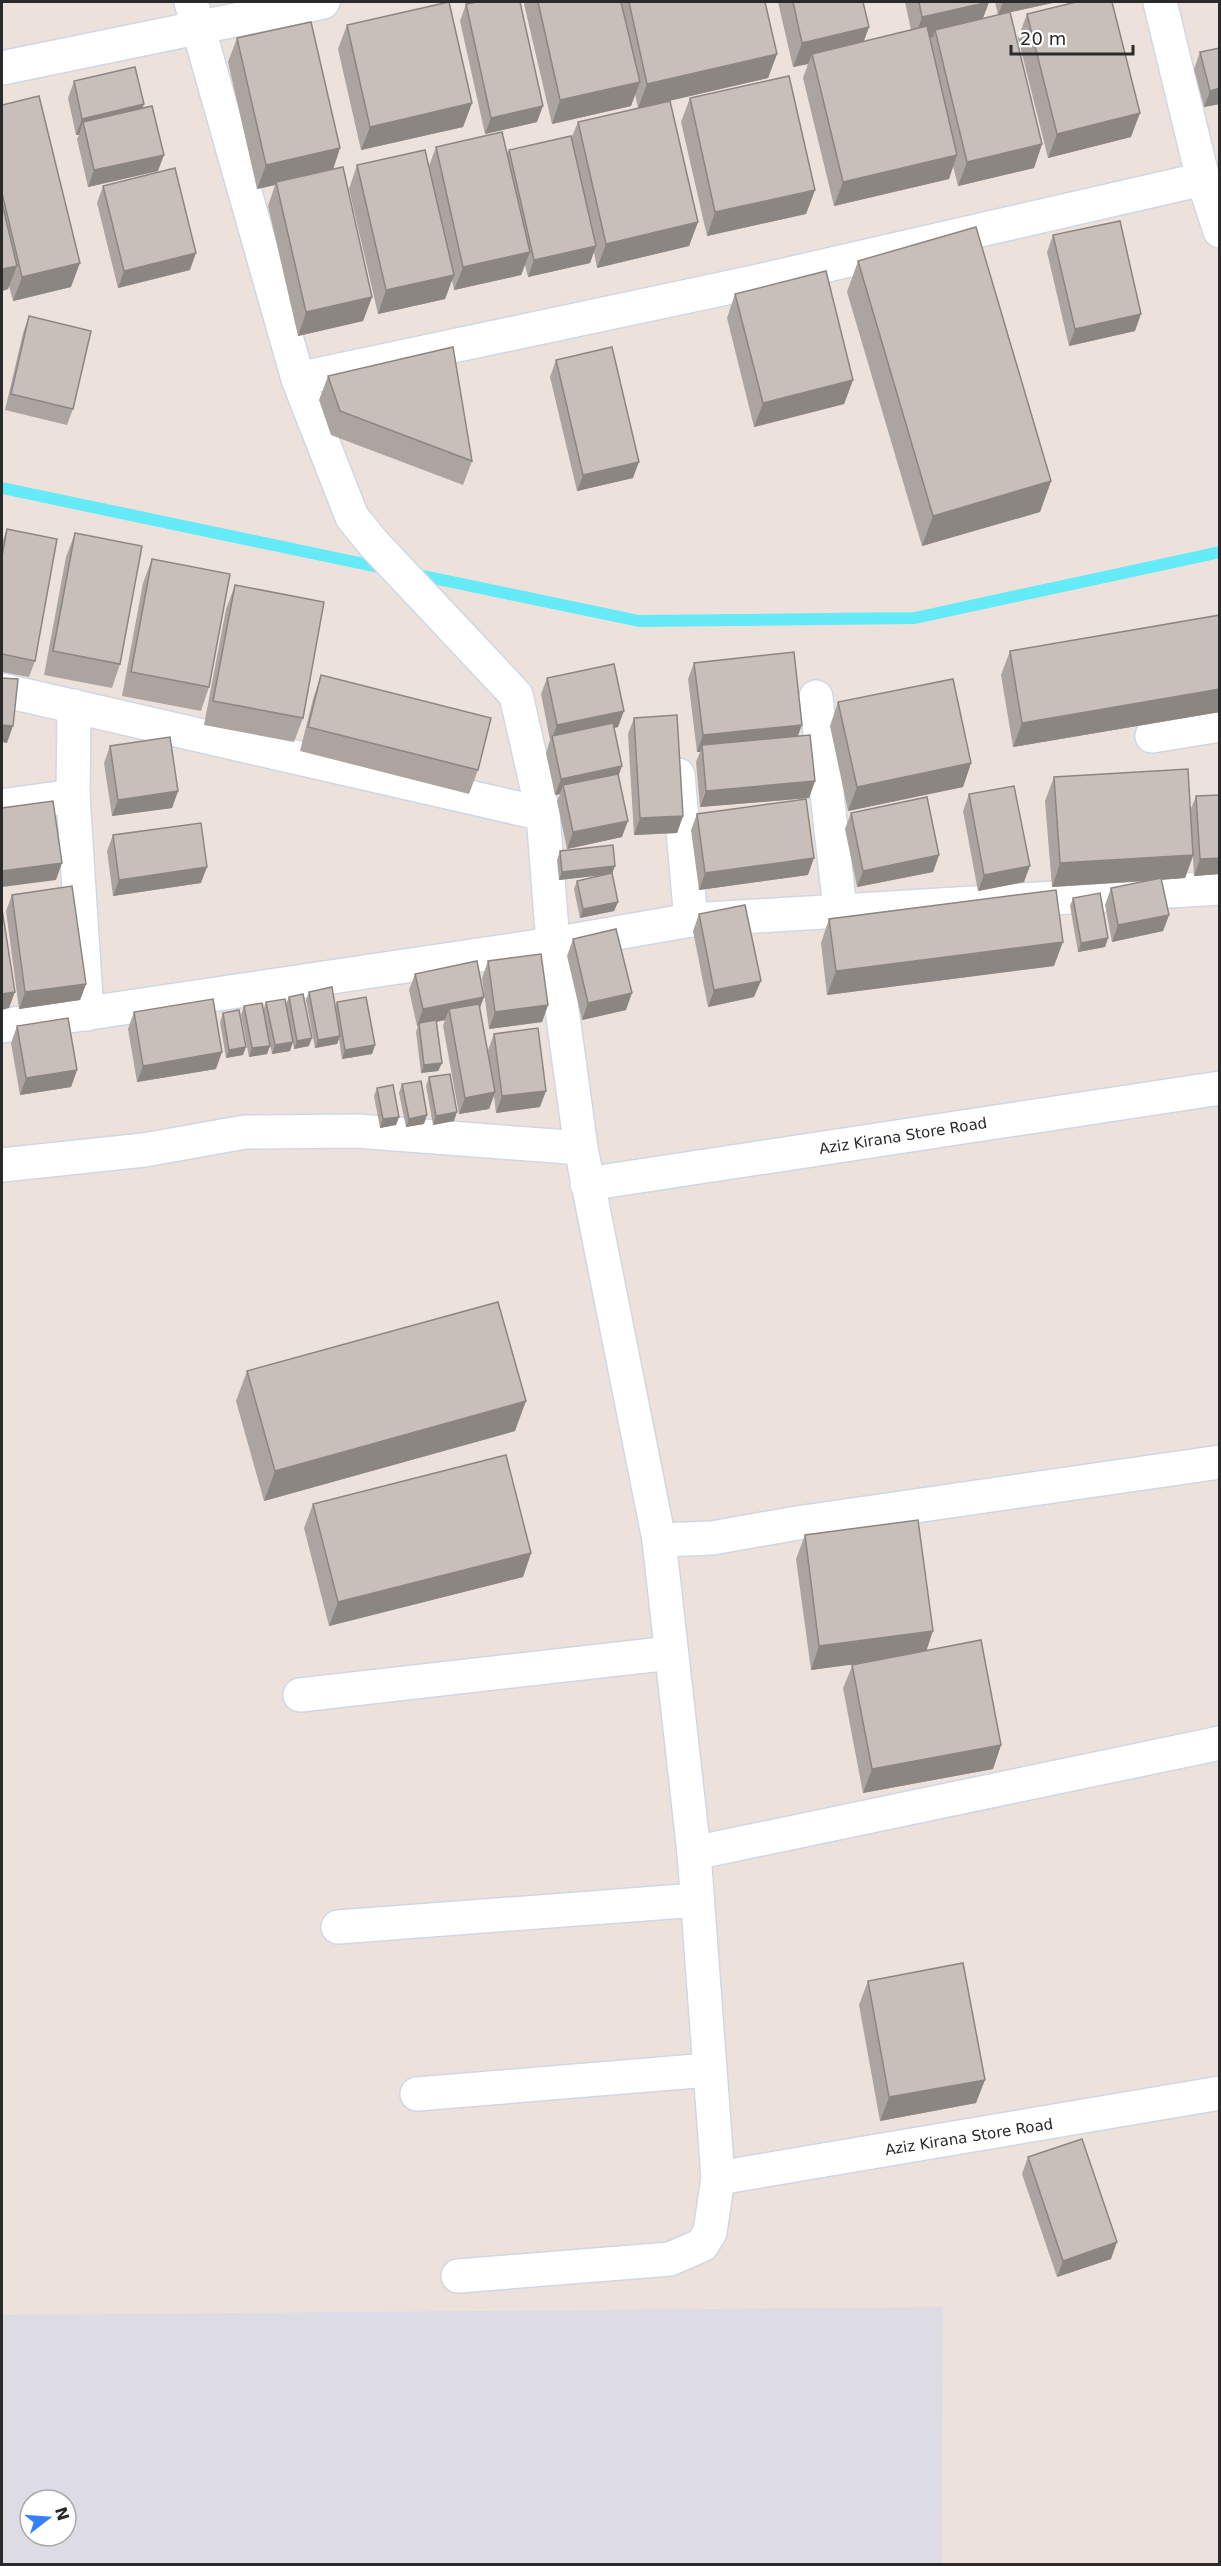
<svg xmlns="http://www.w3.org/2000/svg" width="1221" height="2566" viewBox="0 0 1221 2566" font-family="'DejaVu Sans',sans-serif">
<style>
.industrial{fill:#dddce5;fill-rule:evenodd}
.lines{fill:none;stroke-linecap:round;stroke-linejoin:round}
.stream{stroke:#65ebf8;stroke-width:12}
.minor-casing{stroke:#d0d7e4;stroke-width:36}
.minor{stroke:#fff;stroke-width:33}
.wall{fill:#aca4a0}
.shaded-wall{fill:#8c8682}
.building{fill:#c8bfba;stroke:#8c8682;stroke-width:1.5}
.labels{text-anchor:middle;stroke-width:5;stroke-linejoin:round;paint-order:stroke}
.street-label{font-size:15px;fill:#2a2a2a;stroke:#fff}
</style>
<rect width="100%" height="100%" fill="#ede2db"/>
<!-- industrial -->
<path class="industrial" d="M943,2307L942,2564H2V2315ZM30,2500H66V2536H30Z"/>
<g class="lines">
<!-- stream -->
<g class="stream">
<polyline points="2,488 388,569"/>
<polyline points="414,574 639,621 915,618 1220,552"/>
</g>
<!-- minor casing -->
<g class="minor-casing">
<g id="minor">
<polyline points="191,2 298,379 352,517 374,544 516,695 543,814 553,944 581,1148 659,1540"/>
<polyline points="1160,2 1203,179 1220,231"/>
<polyline points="2,68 323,2"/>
<polyline points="298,379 745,284 1203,179"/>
<polyline points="2,690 543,814"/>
<polyline points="816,697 840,909"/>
<polyline points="74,706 73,796 87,1014"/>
<polyline points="1152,736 1220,725"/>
<polyline points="678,775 691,920"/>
<polyline points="2,806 73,796"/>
<polyline points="2,1026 553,944 691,920 1220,888"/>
<polyline points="2,1165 144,1150 245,1132 356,1131 581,1148"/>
<polyline points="587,1184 1220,1088"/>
<polyline points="300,1695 671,1653"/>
<polyline points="694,1853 1220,1743"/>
<polyline points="338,1927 697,1900"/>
<polyline points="417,2094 708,2070"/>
<polyline points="718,2178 1220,2093"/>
<polyline points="458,2276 670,2259 702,2245 710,2232 718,2178 694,1853 659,1540 712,1538 797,1523 1220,1462"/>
</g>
</g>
<!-- minor -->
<use href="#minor" class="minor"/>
</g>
<!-- wall -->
<g class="wall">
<polygon points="525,2 765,2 777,54 768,78 638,108 635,94 631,106 552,124 524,4"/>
<polygon points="778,2 863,2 869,27 864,41 911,30 905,2 989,2 983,18 1042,144 1034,168 958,186 953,166 949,179 834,206 803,78 808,64 793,67"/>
<polygon points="995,2 1057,2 998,15"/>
<polygon points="466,4 537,122 485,134 460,21"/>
<polygon points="1027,14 1131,137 1048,158 1018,38"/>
<polygon points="347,25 472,103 463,127 361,150 338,49"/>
<polygon points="237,38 340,148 333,170 372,297 363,321 298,336 268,206 275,185 257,189 228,62"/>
<polygon points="1200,52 1220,104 1204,107 1194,69"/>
<polygon points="74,81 144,104 142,108 158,171 88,187 77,139 79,135 76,135 68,98"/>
<polygon points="690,98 815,190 806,214 707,236 681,122"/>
<polygon points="2,105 71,287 13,301 9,286 8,289 2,291"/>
<polygon points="578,122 698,222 689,246 597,268 594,252 590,263 528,277 525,265 521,275 454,290 452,280 445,299 378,314 349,189 357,165 429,166 436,147 507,154 509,150 571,139"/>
<polygon points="103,186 190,270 118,288 97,203"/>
<polygon points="1053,235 1135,331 1069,346 1047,252"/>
<polygon points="858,261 1051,481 1040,512 922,546 847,292"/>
<polygon points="735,294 853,380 844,404 754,427 727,318"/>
<polygon points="29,316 73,409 67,425 5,410 23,333"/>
<polygon points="556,360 633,478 577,491 550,377"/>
<polygon points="328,376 472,461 463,485 331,435 319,400"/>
<polygon points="7,529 35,661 29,677 2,672 2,543"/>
<polygon points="75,533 120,664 112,688 44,675 66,557"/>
<polygon points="152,559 209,687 201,711 122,696 143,583"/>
<polygon points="235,585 303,718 294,742 204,725 226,609"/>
<polygon points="1220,615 1220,712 1013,747 1001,675 1010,651"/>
<polygon points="694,663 798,736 815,781 809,798 700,807 696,762 700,752 697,752 688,679"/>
<polygon points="321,675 478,770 469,794 300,751 313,699"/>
<polygon points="547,678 618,727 614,728 618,777 622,837 567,849 557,801 560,794 555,795 546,753 550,740 541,694"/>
<polygon points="838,702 971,763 963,787 848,811 830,726"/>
<polygon points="634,718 683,816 677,833 634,835 628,734"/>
<polygon points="110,746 178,791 172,808 112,816 104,763"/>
<polygon points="1054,777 1190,811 1196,796 1220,874 1194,876 1193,857 1185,878 1161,880 1169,915 1163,931 1112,942 1105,905 1111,888 1150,881 1052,887 1045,801"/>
<polygon points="969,794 1024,882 978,891 963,811"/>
<polygon points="851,813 939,855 933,872 857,887 845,829"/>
<polygon points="697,814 808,875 699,890 691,830"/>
<polygon points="113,835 201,883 113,896 107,851"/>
<polygon points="560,851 612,874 618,902 614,911 580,918 574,889 577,881 603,875 559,880 557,860"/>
<polygon points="12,895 86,984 80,1000 19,1009 6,911"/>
<polygon points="1073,898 1108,938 1105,947 1078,952 1070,906"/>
<polygon points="699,914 754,997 708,1007 693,931"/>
<polygon points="829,919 1054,966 827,995 821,943"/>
<polygon points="573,939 626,1010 582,1020 567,956"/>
<polygon points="488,961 548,1005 542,1022 489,1029 482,978"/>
<polygon points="415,974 484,997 479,1009 489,1063 488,1050 494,1034 540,1107 496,1113 494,1096 489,1109 459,1114 443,1026 445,1020 437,1022 442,1063 438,1071 421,1073 416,1032 418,1026 417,1026 409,990"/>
<polygon points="309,992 335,1007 337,1002 375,1045 372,1054 342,1059 339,1039 337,1044 315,1048 306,1000"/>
<polygon points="289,997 309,1046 294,1049 286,1005"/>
<polygon points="266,1002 290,1051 272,1054 263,1011"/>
<polygon points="244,1006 270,1046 267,1054 249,1057 241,1015"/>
<polygon points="134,1012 216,1069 137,1082 128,1029"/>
<polygon points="223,1013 243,1055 226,1058 220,1022"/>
<polygon points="17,1026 77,1070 71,1087 20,1095 11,1043"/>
<polygon points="429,1077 454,1121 433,1125 426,1086"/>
<polygon points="402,1084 424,1124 406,1127 399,1093"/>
<polygon points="377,1088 399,1117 396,1125 380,1128 374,1096"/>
<polygon points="247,1371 515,1431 264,1501 236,1401"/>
<polygon points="313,1504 531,1553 523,1577 329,1626 304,1528"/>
<polygon points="805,1535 926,1650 1001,1745 993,1769 863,1793 843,1688 853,1664 811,1670 796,1559"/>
<polygon points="868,1981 976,2103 880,2121 859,2005"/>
<polygon points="1028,2157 1111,2259 1057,2277 1022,2174"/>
</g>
<!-- shaded-wall -->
<g class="shaded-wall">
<polygon points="989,2 980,26 935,30 933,37 914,41 922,17"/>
<polygon points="1003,2 1057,2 998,15"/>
<polygon points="869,27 860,51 812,54 808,64 793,67 802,43"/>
<polygon points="777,54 768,78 638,108 647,84"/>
<polygon points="640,82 631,106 552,124 560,100"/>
<polygon points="1220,88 1220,104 1204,107 1210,91"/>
<polygon points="472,103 463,127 361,150 370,127"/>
<polygon points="144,104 138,120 83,122 79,135 76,135 82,119"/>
<polygon points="543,106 537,122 485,134 491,118"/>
<polygon points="1140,113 1131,137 1048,158 1057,134"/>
<polygon points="1042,144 1034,168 958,186 967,162"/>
<polygon points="340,148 332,172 276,182 275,185 257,189 266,165"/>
<polygon points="164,155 158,171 88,187 94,170"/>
<polygon points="957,155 949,179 834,206 843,182"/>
<polygon points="815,190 806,214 707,236 715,212"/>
<polygon points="698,222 689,246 597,268 606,244"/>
<polygon points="596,246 590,263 528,277 534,260"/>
<polygon points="530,252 521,275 454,290 463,267"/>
<polygon points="196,253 190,270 118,288 124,271"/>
<polygon points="80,263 71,287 13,301 22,277"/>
<polygon points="17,266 8,289 2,291 2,269"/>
<polygon points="454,275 445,299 378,314 386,290"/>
<polygon points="372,297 363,321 298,336 306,312"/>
<polygon points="1141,314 1135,331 1069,346 1075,329"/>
<polygon points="853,380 844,404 754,427 763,403"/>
<polygon points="639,462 633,478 577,491 583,475"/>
<polygon points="1051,481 1040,512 922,546 933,516"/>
<polygon points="1220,689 1220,712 1013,747 1022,723"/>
<polygon points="624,711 618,727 553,741 552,738 557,725"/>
<polygon points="2,725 13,726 7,743 2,742"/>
<polygon points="802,725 796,741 702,745 700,752 697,752 703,735"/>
<polygon points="971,763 963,787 848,811 857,787"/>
<polygon points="622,766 616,783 563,785 560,794 555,795 561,779"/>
<polygon points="815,781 809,798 700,807 706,791"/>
<polygon points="178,791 172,808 112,816 118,800"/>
<polygon points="683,816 677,833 634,835 640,818"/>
<polygon points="628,821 622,837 567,849 573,832"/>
<polygon points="939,855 933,872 857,887 863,871"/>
<polygon points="1193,855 1185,878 1052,887 1060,863"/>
<polygon points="814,858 808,875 699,890 705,873"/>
<polygon points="1220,858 1220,874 1194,876 1200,859"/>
<polygon points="62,863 56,880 2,887 2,871"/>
<polygon points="615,866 612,874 559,880 562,872"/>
<polygon points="1030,866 1024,882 978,891 984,875"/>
<polygon points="207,867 201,883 113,896 119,880"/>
<polygon points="618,902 614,911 580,918 583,909"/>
<polygon points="1169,915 1163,931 1112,942 1118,925"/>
<polygon points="1108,938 1105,947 1078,952 1081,943"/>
<polygon points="1063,942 1054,966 827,995 836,971"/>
<polygon points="761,981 754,997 708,1007 714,990"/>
<polygon points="86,984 80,1000 19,1009 25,992"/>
<polygon points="15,992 9,1008 2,1010 2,994"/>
<polygon points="632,993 626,1010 582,1020 588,1003"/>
<polygon points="484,997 478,1013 449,1009 445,1020 419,1025 419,1023 418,1026 417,1026 423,1009"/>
<polygon points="548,1005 542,1022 489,1029 495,1012"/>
<polygon points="340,1036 337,1044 315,1048 318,1040"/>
<polygon points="312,1038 309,1046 294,1049 297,1041"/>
<polygon points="293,1042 290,1051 272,1054 275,1045"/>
<polygon points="375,1045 372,1054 342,1059 345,1050"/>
<polygon points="270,1046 267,1054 249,1057 252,1048"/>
<polygon points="246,1047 243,1055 226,1058 229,1050"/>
<polygon points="222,1052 216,1069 137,1082 143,1066"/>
<polygon points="442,1063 438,1071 421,1073 424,1065"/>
<polygon points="77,1070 71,1087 20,1095 26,1078"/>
<polygon points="546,1091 540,1107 496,1113 502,1096"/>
<polygon points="495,1092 489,1109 459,1114 465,1098"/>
<polygon points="457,1112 454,1121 433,1125 436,1116"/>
<polygon points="427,1115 424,1124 406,1127 409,1119"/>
<polygon points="399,1117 396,1125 380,1128 383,1119"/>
<polygon points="526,1401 515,1431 264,1501 275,1471"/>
<polygon points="531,1553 523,1577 329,1626 338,1602"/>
<polygon points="933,1631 925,1655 811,1670 819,1646"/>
<polygon points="1001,1745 993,1769 863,1793 872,1769"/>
<polygon points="985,2080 976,2103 880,2121 889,2097"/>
<polygon points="1117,2242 1111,2259 1057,2277 1063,2261"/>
</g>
<!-- building -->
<g class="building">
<polygon points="449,2 472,103 370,127 347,25"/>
<polygon points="477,2 520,2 543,106 491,118 466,4"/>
<polygon points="538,2 621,2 640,82 560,100"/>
<polygon points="629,2 765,2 777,54 647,84"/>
<polygon points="793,2 863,2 869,27 802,43"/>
<polygon points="919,2 989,2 922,17"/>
<polygon points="1076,2 1112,2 1140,113 1057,134 1027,14"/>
<polygon points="1010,12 1042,144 967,162 935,30"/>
<polygon points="311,22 340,148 266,165 237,38"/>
<polygon points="927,26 957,155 843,182 812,54"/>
<polygon points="1220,48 1220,88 1210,91 1200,52"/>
<polygon points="135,67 144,104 82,119 74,81"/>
<polygon points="789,76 815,190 715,212 690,98"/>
<polygon points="39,96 80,263 22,277 2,193 2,105"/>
<polygon points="670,101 698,222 606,244 578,122"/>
<polygon points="152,106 164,155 94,170 83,122"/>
<polygon points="502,132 530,252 463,267 436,147"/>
<polygon points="571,136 596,246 534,260 509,150"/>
<polygon points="425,150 454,275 386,290 357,165"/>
<polygon points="343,167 372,297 306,312 276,182"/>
<polygon points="175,168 196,253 124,271 103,186"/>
<polygon points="2,203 17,266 2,269"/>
<polygon points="1120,221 1141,314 1075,329 1053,235"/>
<polygon points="976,227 1051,481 933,516 858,261"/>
<polygon points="826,271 853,380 763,403 735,294"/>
<polygon points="29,316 91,331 73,409 11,394"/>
<polygon points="453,347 472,461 340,411 328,376"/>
<polygon points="612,347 639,462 583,475 556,360"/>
<polygon points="7,529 57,539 35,661 2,654 2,556"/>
<polygon points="75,533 142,546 120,664 53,651"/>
<polygon points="152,559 230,574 209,687 131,672"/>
<polygon points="235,585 324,602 303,718 213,701"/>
<polygon points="1220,615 1220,689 1022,723 1010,651"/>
<polygon points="794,652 802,725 703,735 694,663"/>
<polygon points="614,664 624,711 557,725 547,678"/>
<polygon points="321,675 491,718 478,770 308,727"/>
<polygon points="2,678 18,679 13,726 2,725"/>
<polygon points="953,679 971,763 857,787 838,702"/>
<polygon points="677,715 683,816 640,818 634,718"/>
<polygon points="613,723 622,766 561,779 552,736"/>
<polygon points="810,735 815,781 706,791 702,745"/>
<polygon points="170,737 178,791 118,800 110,746"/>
<polygon points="1188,769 1193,855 1060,863 1054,777"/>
<polygon points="618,774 628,821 573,832 563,785"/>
<polygon points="1014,786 1030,866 984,875 969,794"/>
<polygon points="1220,795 1220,858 1200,859 1196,796"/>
<polygon points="927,797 939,855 863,871 851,813"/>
<polygon points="806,799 814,858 705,873 697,814"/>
<polygon points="53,801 62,863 2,871 2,808"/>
<polygon points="201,823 207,867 119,880 113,835"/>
<polygon points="613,845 615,866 562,872 560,851"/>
<polygon points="612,873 618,902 583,909 577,881"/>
<polygon points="1161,878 1169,915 1118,925 1111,888"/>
<polygon points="72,886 86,984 25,992 12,895"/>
<polygon points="1056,890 1063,942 836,971 829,919"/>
<polygon points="1100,893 1108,938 1081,943 1073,898"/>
<polygon points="745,905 761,981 714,990 699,914"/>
<polygon points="2,909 15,992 2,994"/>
<polygon points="616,929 632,993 588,1003 573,939"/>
<polygon points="541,954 548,1005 495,1012 488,961"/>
<polygon points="477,961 484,997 423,1009 415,974"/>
<polygon points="332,987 340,1036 318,1040 309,992"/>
<polygon points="303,994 312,1038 297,1041 289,997"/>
<polygon points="366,997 375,1045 345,1050 337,1002"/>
<polygon points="213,999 222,1052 143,1066 134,1012"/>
<polygon points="285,999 293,1042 275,1045 266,1002"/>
<polygon points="262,1003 270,1046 252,1048 244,1006"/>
<polygon points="479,1004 495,1092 465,1098 449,1009"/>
<polygon points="239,1010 246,1047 229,1050 223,1013"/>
<polygon points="68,1018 77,1070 26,1078 17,1026"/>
<polygon points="436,1020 442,1063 424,1065 419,1023"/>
<polygon points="538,1028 546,1091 502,1096 494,1034"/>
<polygon points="450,1074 457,1112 436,1116 429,1077"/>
<polygon points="421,1081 427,1115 409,1119 402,1084"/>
<polygon points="393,1085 399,1117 383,1119 377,1088"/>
<polygon points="498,1302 526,1401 275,1471 247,1371"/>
<polygon points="506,1455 531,1553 338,1602 313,1504"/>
<polygon points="918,1520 933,1631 819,1646 805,1535"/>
<polygon points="981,1640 1001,1745 872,1769 852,1665"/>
<polygon points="963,1963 985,2080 889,2097 868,1981"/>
<polygon points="1082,2139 1117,2242 1063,2261 1028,2157"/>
</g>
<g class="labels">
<!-- street labels -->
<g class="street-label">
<text transform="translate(903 1136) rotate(-9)" y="5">Aziz Kirana Store Road</text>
<text transform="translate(969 2137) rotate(-9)" y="5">Aziz Kirana Store Road</text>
</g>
</g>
<!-- border -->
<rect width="1221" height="2566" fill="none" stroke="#2a2a2a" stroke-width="6"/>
<!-- north arrow -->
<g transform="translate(48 2518) rotate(73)"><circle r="28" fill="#ffffff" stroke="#aaaaaa" stroke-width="1.5"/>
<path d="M0-4.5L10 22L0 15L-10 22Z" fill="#3680ff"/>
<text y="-9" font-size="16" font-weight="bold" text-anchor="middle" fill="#2a2a2a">N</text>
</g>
<!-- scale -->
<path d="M1011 45v9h122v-9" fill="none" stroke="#2a2a2a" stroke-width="3"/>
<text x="1020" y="45" font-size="18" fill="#2a2a2a" stroke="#ffffff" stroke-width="4.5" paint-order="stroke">20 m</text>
</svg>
